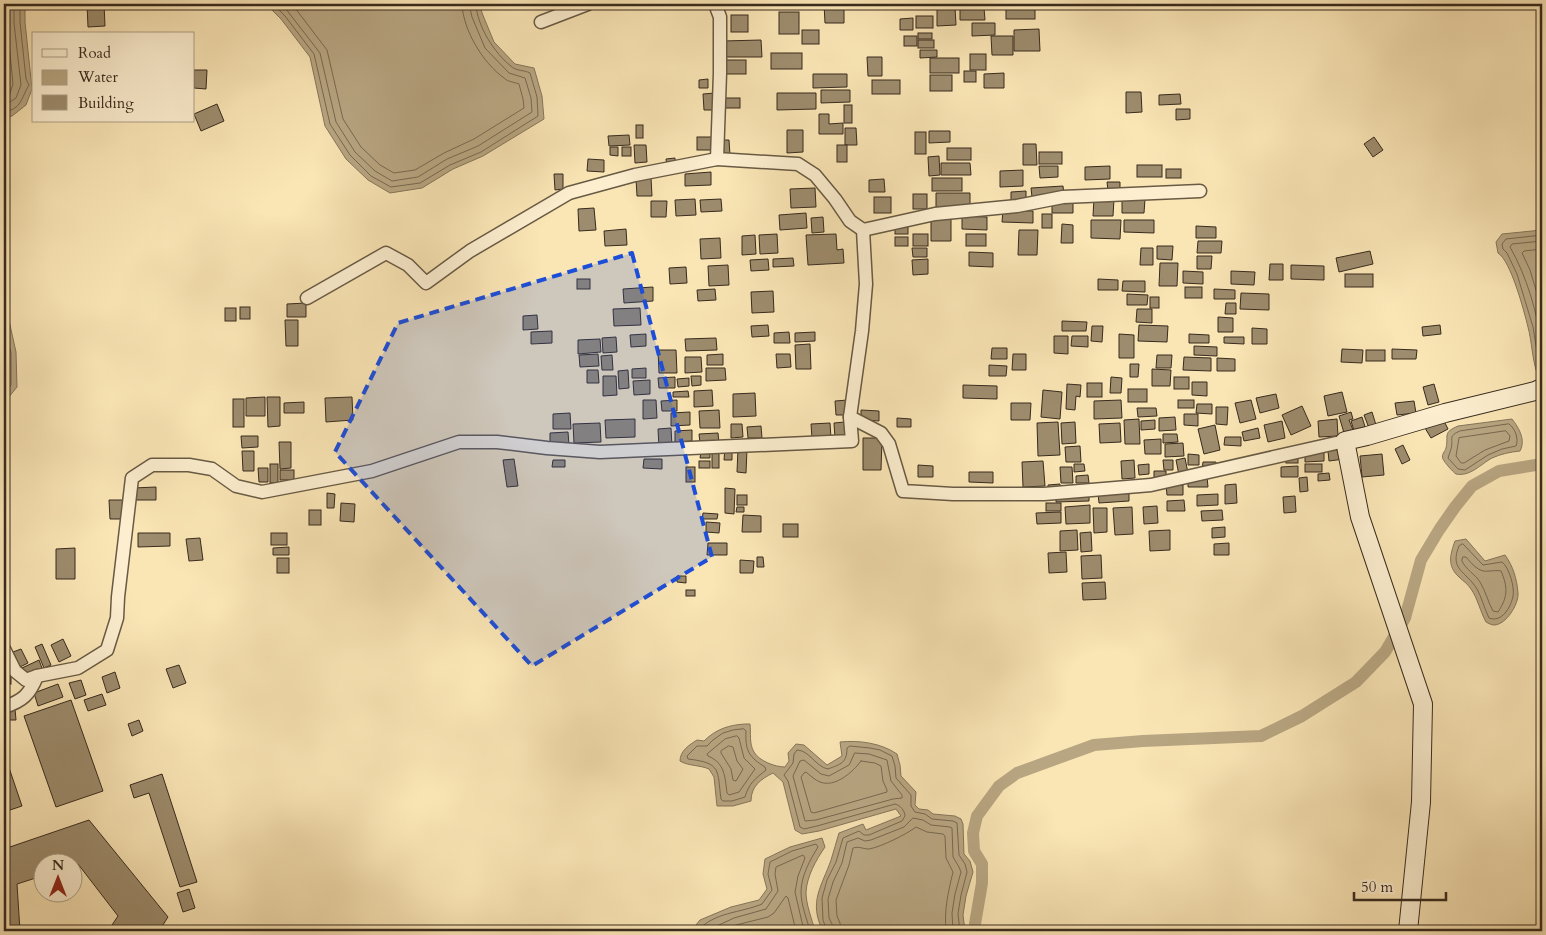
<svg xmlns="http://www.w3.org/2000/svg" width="1546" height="935" viewBox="0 0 1546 935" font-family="Cardo,serif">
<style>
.water{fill:#b8a682;stroke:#85755a}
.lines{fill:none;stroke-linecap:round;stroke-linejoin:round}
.shore{stroke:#786850;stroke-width:1}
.canal{stroke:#b8a682;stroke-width:12}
.building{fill:#9d8c6d;stroke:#382b1e}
.street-casing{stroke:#685a44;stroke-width:15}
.secondary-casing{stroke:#382b1e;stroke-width:20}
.street{stroke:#fceecf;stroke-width:12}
.secondary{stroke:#fceecf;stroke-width:18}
.marked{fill:#1d4ed8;fill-opacity:0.2;stroke:#1d4ed8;stroke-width:4;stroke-dasharray:10 6;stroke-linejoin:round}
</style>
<rect width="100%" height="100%" fill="#fae5b5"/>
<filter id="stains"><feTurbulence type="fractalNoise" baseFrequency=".004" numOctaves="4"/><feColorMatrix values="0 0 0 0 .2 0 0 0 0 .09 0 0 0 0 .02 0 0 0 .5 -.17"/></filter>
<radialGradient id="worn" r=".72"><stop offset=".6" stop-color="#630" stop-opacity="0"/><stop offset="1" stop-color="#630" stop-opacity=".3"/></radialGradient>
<!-- water -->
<g class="water">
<polygon points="4,4 25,4 25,22 32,89 26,105 12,116 4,118"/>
<polygon points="266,4 480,4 482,13 494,42 515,64 534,68 542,96 544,119 483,156 453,169 422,188 390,193 368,180 346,159 325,126 310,57 281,19"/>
<path d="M1542,230V373H1537C1532,358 1532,342 1528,327C1524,311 1511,261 1498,253L1496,242L1502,234Z"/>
<polygon points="4,289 8,316 16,352 17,387 8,398 4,399"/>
<path d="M1512,419C1519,428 1526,440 1520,451C1510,452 1501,454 1492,458C1481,464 1470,477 1456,474C1452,471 1445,463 1443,459C1441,454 1445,452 1446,448C1449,435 1442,433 1458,426Z"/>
<path d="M1466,539L1485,561L1505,555C1513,566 1517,579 1518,593C1519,604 1506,625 1494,625C1491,625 1488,623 1486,622C1480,611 1478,599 1471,589C1468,584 1463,581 1459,577C1447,566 1450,555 1455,541Z"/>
<path d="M745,724H750C751,733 749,744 754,752C759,761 775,767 785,767L789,761L788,753L796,744L804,745L827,765L842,756L840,742C859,740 881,743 897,754L900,765L901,776L916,792L915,805L919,809L928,810L933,814L955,816L961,819L963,824L964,854L970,861L973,872L966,896L963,915L965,931H823C808,902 822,886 831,860C834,851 836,842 839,833L863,824L866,830L901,816L896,809L819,831L802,834L795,830L783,782L773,773C761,779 751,786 751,801L733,806H717L714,777L709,769C700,765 688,766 680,761C680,751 689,745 697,740L704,741C716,729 729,725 745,724Z"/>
<path d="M822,838L825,847C816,860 807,876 806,892C806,905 812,919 815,931H691L700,920L731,907L759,900L767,889L763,874L765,859L790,847Z"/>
</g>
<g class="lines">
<!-- shore -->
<g class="shore">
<path d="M273,4L285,16L314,54L330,124L350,155L371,176L391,187L420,183L450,165L481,152L538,116L537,97L530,73C524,70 517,71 512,67C494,53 477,26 476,4"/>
<polyline points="282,4 320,53 336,122 355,152 375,171 392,181 418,177 447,159 478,146 532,112 531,98 525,78 509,73 485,48 472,17 469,4"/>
<path d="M292,4L327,50L343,119L361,147L380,165L394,173L415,170L444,153L474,139L524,108L523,99L519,84C514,82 508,82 504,78C483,63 463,30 462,4"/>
<polyline points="4,98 10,93 13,84 7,24 6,4"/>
<polyline points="4,106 16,98 21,85 14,23 14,4"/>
<path d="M4,112C22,109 21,98 29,85L26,79L20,22V4"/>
<polyline points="1542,235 1506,239 1502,244 1503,249 1507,253 1517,274 1533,327 1538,358 1540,366 1542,368"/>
<path d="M1542,241L1512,244L1510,247C1527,277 1537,312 1542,346"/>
<polyline points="1542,249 1524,251 1522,253 1530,270 1542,310"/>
<polyline points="4,322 11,353 11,385 4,394"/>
<path d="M1509,424C1515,428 1519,439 1516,446L1502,449L1488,455L1465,470L1458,469L1448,458C1449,455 1450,452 1451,449C1454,439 1447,436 1460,431Z"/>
<polygon points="1506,431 1510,436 1509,441 1485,450 1464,463 1461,463 1456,456 1459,438"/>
<path d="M1463,544L1483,565L1502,562C1509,567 1515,588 1513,596C1511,607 1502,623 1489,618C1484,608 1482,598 1477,589C1466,571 1449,570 1459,546Z"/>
<path d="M1463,557H1466C1472,564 1479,573 1489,571C1494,571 1497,570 1501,571C1508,587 1508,597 1498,612L1493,611C1488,602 1486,592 1480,582C1475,574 1466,570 1462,561Z"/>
<path d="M744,729L746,731C745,751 749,757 765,767L766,770C755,779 749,783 745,797L732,801H723L721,799C717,770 722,763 688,759L687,756L697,746H707L713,740L723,733L733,730Z"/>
<path d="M737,736L739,738L744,758L755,769L739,792L729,795L727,793C725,777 725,763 708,756L707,754L725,739Z"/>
<polygon points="729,746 733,747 737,761 743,769 736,781 733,780 731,769 721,753 721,751"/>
<polygon points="855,753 869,754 887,760 891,781 902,795 902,798 893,799 816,820 805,821 793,776 800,761 804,760 821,774 829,776 849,765"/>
<path d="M861,761L875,763L881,766L883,781L887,790V792L814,813L811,812L801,777L804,773L806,772C811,776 815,780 820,782C835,788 853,772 861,761Z"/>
<path d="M698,931C713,912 741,913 762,904L772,890L768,874L770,862L792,851L816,844L818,847C810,860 801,876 801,892C801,905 807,919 810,931"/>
<polyline points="706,931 734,918 766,909 778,891 775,874 776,867 803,855 805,858 798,876 795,892 804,931"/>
<polyline points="722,931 736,925 768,917 774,913 786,896 788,898 796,931"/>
<path d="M827,931L823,920L822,898L827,880L836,862L843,838L859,831L864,835H869L902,821L905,816C905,811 900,805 895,804L817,826L804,829L800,827L788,781L784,775L793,763L794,754L797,750C809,750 816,767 828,769C841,764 847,763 847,748L850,746L870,748L880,750L892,756L895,766L896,778L911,795V806L915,812L925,814L932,819L953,821L957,823L959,855L965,864L967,872L961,895L958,914L960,931"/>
<polyline points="834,931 833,926 829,918 828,899 833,882 842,863 847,842 858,838 865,841 871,840 904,827 913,818 923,820 931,825 950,827 952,828 953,857 959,867 961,872 955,894 952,913 953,931"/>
<path d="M841,931L840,923L837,916L836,900L849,865L853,848C859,846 863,849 869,849C881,847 907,834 916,827L927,832L943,834L945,836L946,858L953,872C948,893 944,910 946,931"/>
</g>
<!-- canal -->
<polyline class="canal" points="976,931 975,924 982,883 982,864 974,851 973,833 977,816 999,786 1017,773 1094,745 1143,741 1261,736 1302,716 1356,682 1385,652 1405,618 1421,560 1439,530 1455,507 1472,486 1499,471 1542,464"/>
</g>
<!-- building -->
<g class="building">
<polygon points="87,4 104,4 105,26 88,27"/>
<rect x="779" y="4" width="15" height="5"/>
<polygon points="824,4 844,4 844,23 825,23"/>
<rect x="1006" y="4" width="29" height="15"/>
<polygon points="937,7 955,7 956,25 937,26"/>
<polygon points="984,8 985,20 960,20 960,9"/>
<rect x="779" y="12" width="20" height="22"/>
<rect x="731" y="15" width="17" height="17"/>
<rect x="916" y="16" width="17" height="12"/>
<polygon points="913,18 913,30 900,30 900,19"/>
<polygon points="972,23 995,23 995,35 972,36"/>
<polygon points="1039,29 1040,51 1014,51 1014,30"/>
<rect x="802" y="30" width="17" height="14"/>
<rect x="918" y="33" width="14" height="6"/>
<rect x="904" y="36" width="13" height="10"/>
<polygon points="991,36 1013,36 1013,55 992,55"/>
<polygon points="761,40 762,57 723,57 723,41"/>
<rect x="918" y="40" width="16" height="8"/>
<polygon points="920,50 937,50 937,57 920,58"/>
<rect x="771" y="53" width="31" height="16"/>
<rect x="970" y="54" width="16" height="16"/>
<polygon points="867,57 882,57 882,76 868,76"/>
<rect x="930" y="58" width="29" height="15"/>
<rect x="724" y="60" width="22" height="14"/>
<polygon points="194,70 207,70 206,89 194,88"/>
<rect x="964" y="71" width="12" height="11"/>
<polygon points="1004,73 1004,88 984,88 984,74"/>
<polygon points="813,74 847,74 847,87 813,88"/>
<rect x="930" y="75" width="22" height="16"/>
<polygon points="708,79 708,88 699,88 699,80"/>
<rect x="872" y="80" width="28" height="14"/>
<polygon points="821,90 850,90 850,102 821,103"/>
<polygon points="1126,92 1141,92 1142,112 1126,113"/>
<polygon points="715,93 716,110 704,110 703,94"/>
<polygon points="777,93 816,93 816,109 777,110"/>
<polygon points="1180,94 1181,104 1159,105 1159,95"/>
<rect x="722" y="98" width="18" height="10"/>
<polygon points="217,104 224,121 201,131 194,114"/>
<rect x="844" y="105" width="8" height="18"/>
<polygon points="1176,109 1190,109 1190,119 1176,120"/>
<polygon points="819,114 829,114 829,124 843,123 843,134 819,134"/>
<rect x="636" y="125" width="7" height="13"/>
<polygon points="845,128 856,128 857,145 845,145"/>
<polygon points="787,130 803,130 803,152 787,153"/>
<polygon points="929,131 950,131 950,142 929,143"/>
<rect x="915" y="132" width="11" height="22"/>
<polygon points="629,135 630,145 609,146 608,136"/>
<rect x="697" y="137" width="17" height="13"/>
<polygon points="1374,137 1383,150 1373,157 1364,144"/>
<polygon points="719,140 729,140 730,155 720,155"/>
<polygon points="1023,144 1036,144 1037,165 1023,165"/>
<polygon points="634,145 646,145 647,162 635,163"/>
<rect x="837" y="145" width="10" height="17"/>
<polygon points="610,147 618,147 618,156 610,155"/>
<rect x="622" y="147" width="9" height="9"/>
<rect x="947" y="148" width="24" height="12"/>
<rect x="1039" y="152" width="23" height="12"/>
<polygon points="939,156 940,175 929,176 928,157"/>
<polygon points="675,158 675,166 667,166 666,159"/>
<polygon points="588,159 604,160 604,172 587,171"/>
<polygon points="941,163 970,163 971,175 941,175"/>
<rect x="1137" y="165" width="25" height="12"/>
<polygon points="1039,166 1058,166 1058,177 1040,178"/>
<polygon points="1110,166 1110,179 1085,180 1085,167"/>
<rect x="1166" y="169" width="15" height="9"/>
<polygon points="1023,170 1023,186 1000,187 1000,171"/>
<polygon points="711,172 711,185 685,186 685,174"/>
<polygon points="554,174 563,174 563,189 555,190"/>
<polygon points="651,178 652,196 637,196 636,179"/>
<rect x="932" y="178" width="30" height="13"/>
<polygon points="884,179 885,192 869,192 869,180"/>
<polygon points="1107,182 1120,182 1120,191 1108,191"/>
<polygon points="1063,186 1064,195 1032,197 1031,188"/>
<polygon points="815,188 816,207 791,208 790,189"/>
<polygon points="1026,191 1026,203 1011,203 1011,192"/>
<polygon points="936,193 970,193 970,207 936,208"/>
<rect x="913" y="194" width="14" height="15"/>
<rect x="874" y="197" width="17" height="16"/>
<polygon points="1094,198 1114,199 1113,216 1093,216"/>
<polygon points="1122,198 1145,199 1144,213 1122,213"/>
<polygon points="695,199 696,215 676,216 675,200"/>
<polygon points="721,199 722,211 701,212 700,200"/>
<polygon points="651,201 667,201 666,217 651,217"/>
<polygon points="1052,202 1073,203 1073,213 1052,213"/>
<polygon points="594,208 596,230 579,231 578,209"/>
<polygon points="1003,210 1033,211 1033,223 1002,222"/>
<polygon points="806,213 807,228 780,230 779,215"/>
<rect x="1042" y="214" width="10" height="14"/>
<polygon points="962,216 987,217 987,230 962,229"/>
<polygon points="823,217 824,232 812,233 811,218"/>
<polygon points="951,219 951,241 931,241 931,220"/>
<polygon points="1091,220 1121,220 1120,239 1091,238"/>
<polygon points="1124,220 1154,220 1154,233 1124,232"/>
<polygon points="1062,224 1073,225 1073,243 1061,243"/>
<polygon points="1196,226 1216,227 1216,238 1196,238"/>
<rect x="895" y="227" width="13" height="7"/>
<polygon points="626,229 627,245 605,246 604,231"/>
<polygon points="1019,230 1038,230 1037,255 1018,255"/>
<polygon points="777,234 778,253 760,254 759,235"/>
<polygon points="836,234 837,250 843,249 844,263 808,265 806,235"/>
<rect x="913" y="234" width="15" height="12"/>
<rect x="966" y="234" width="20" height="12"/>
<polygon points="755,235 756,254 742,255 742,236"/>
<rect x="895" y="237" width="13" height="9"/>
<polygon points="720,238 721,258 701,259 700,239"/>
<polygon points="1198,241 1222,241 1221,253 1197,253"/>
<polygon points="1157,246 1173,246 1172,260 1157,259"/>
<polygon points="912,248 927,248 927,257 913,257"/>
<polygon points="1141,248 1153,248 1153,265 1140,265"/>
<polygon points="1370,251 1373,264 1339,272 1336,258"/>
<polygon points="969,252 993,253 993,267 969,266"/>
<polygon points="1197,256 1212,256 1211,269 1197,269"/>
<polygon points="793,258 794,266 773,267 773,259"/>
<polygon points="768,259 769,270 751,271 750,260"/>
<polygon points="928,259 928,274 913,275 912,260"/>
<polygon points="1160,263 1178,263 1177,286 1159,286"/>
<polygon points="1270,264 1283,264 1283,280 1269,280"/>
<polygon points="728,265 729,285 709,286 708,266"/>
<polygon points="1291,265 1324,266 1324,280 1291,279"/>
<polygon points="686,267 687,283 670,284 669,268"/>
<polygon points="1183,271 1203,272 1203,284 1183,283"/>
<polygon points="1231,271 1255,272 1254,285 1231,284"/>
<rect x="1345" y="274" width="28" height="13"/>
<rect x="577" y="279" width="13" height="10"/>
<polygon points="1098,279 1118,280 1118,290 1098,290"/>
<polygon points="1123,281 1145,281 1145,292 1122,291"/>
<polygon points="653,287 653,301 624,303 623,289"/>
<rect x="1185" y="287" width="17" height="11"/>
<polygon points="715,289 716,300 698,301 697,290"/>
<polygon points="1214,289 1235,290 1235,299 1214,299"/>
<polygon points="773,291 774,312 752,313 751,292"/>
<polygon points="1241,293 1269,294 1269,310 1240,309"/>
<polygon points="1127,294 1148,295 1147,305 1127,305"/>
<rect x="1150" y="297" width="9" height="11"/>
<polygon points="306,303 306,317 287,317 287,304"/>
<polygon points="1226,303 1236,303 1236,314 1225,314"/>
<rect x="240" y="307" width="10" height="12"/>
<rect x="225" y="308" width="11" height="13"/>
<polygon points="640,308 641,325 614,326 613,309"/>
<polygon points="1137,309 1152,309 1152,323 1136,322"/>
<polygon points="537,315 538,329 523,330 523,316"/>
<polygon points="1218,317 1233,318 1233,332 1218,332"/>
<polygon points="285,320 298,320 298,346 286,346"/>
<polygon points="1062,321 1087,322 1086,331 1062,331"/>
<polygon points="768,325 769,336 752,337 751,326"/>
<polygon points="1139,325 1168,326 1167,342 1138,341"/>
<polygon points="1440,325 1441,334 1423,336 1422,327"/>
<polygon points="1092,326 1103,326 1102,342 1091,341"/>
<polygon points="1252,328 1267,329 1267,344 1252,344"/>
<polygon points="552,331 552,343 531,344 531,332"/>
<polygon points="789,332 790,343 774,343 774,333"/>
<polygon points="815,332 815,341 795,342 795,333"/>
<polygon points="646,334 646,346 631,347 630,335"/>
<polygon points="1119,334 1134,335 1134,358 1119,358"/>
<polygon points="1189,334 1209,335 1209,343 1189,343"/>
<polygon points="1054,336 1068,336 1068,354 1054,353"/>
<polygon points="1072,336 1088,336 1088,347 1071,346"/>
<polygon points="616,337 617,352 603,353 602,338"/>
<polygon points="1224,337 1244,337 1244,344 1224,343"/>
<polygon points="716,338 717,350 686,351 685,339"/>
<polygon points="600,339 601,352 578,354 578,340"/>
<polygon points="810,344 811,369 796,369 795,345"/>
<polygon points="1194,346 1217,347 1217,356 1194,355"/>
<polygon points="992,348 1007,348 1007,359 991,359"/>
<polygon points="1342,349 1363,350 1362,363 1341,362"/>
<polygon points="1392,349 1417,350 1416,359 1392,359"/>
<polygon points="658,350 676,350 677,373 659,373"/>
<rect x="1366" y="350" width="19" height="11"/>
<polygon points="598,354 599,366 580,367 579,355"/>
<polygon points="723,354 723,365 707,365 707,355"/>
<polygon points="776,354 790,354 791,367 777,368"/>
<polygon points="1013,354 1026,354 1026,370 1012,370"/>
<polygon points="612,355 613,370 602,370 601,356"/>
<polygon points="1157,355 1172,355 1171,368 1156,368"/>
<polygon points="685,357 701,357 702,372 685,373"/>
<polygon points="1184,357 1211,358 1211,371 1183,370"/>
<polygon points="1217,358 1235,359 1235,371 1217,371"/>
<polygon points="1130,364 1139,364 1138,377 1130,377"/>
<polygon points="989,365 1007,366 1006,376 989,376"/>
<polygon points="646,368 646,378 632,378 632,369"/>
<polygon points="706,368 725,368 726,380 706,381"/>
<polygon points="1152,369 1171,370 1170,386 1152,386"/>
<polygon points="587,370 598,370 599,383 587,383"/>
<polygon points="628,370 629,388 619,389 618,371"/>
<polygon points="603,376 616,376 617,395 603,396"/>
<polygon points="691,376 701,376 701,385 692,386"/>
<polygon points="675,377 675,388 659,388 658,378"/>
<polygon points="1111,377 1122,378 1121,393 1110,393"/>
<rect x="1174" y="377" width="15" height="12"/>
<polygon points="689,378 689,386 678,387 677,379"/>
<polygon points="650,380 650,394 634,395 633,381"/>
<polygon points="1192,382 1207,382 1207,396 1192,395"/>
<rect x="1087" y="383" width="15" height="14"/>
<polygon points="1067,384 1081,385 1080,397 1076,396 1075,410 1066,409"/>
<polygon points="1434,384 1439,402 1428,405 1423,387"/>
<polygon points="963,385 997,386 997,399 963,398"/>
<rect x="1128" y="389" width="19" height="13"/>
<polygon points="712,390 713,406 694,407 694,391"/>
<polygon points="1043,390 1062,392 1060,419 1041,417"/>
<polygon points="688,391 689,397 673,397 673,392"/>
<polygon points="1342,392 1347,412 1328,416 1324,396"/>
<polygon points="755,393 756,416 733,417 733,394"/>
<polygon points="1276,394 1279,408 1260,413 1256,398"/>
<polygon points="265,397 265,416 246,416 246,398"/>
<polygon points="267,397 280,397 280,426 268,427"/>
<polygon points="352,397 353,420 326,422 325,398"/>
<rect x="233" y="399" width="11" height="28"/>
<polygon points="643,400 656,400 657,418 643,419"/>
<polygon points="677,400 677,411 662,411 661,401"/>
<polygon points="848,400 849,415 836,415 835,401"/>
<polygon points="1121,400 1122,418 1094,419 1094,401"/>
<rect x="1178" y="400" width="16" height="8"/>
<polygon points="1251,400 1256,419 1240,423 1235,403"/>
<polygon points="1414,401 1416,413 1397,415 1395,403"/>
<polygon points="304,402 304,413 284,413 284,403"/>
<polygon points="1011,403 1031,403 1030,420 1011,420"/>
<polygon points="1197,404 1212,404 1212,414 1196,413"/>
<polygon points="1302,406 1311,426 1291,435 1282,415"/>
<polygon points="1216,407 1228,407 1227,425 1216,424"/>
<polygon points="1137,408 1156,408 1157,416 1138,417"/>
<polygon points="719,410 720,428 700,428 699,411"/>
<polygon points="861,410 879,411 879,421 861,420"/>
<polygon points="690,412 690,425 671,426 671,413"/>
<polygon points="1351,412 1353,419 1349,420 1353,430 1344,433 1339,416"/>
<polygon points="1372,412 1376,425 1369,428 1364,415"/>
<polygon points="570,413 571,429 553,429 553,414"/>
<polygon points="1184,414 1198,414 1198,426 1184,425"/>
<polygon points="1175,417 1176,430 1159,431 1159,418"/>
<polygon points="1362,417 1367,433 1356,437 1351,421"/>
<polygon points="897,418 911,419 911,427 897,427"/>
<polygon points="635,419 635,437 606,438 605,420"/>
<polygon points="1139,419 1140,444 1125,444 1124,420"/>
<polygon points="1337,419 1338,436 1319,437 1318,421"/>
<polygon points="1443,419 1448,429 1431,438 1425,428"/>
<polygon points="1155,420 1155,429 1141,430 1141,421"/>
<polygon points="1282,421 1285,438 1268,442 1264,425"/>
<polygon points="845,422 846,438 835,438 834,423"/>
<polygon points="1058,422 1060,455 1038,456 1037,423"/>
<polygon points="1075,422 1076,443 1062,444 1061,423"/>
<polygon points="600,423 601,442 574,443 573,424"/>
<polygon points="830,423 831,438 812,438 811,424"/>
<polygon points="1120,423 1121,442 1100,443 1099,424"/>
<polygon points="731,424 742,424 743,437 731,438"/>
<polygon points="1215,425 1220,450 1204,454 1198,429"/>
<polygon points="761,426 762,438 748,438 747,427"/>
<polygon points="671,428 672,446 659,447 658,429"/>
<polygon points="1258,428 1260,438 1244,441 1242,432"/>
<polygon points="692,430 692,441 675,442 675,431"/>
<polygon points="568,432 569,445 550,446 550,433"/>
<polygon points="718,433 719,443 700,443 699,434"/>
<polygon points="1163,434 1177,434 1178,442 1163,443"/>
<polygon points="241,436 258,436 258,447 242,448"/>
<polygon points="1225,437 1241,437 1241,446 1224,445"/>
<polygon points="863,438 882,438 881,470 863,470"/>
<polygon points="1161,439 1161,454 1145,454 1144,440"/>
<polygon points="279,442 291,442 291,468 280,469"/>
<polygon points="1183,443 1184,456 1165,457 1165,444"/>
<polygon points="1403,445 1410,460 1402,464 1395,449"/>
<polygon points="1080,446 1081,462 1066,462 1065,447"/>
<polygon points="725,447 732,447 732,460 724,460"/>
<polygon points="738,449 747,449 746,473 737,472"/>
<polygon points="1343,449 1344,459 1329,461 1328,451"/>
<polygon points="242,451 254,451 254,471 243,471"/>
<polygon points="701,452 710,452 710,458 700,458"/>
<polygon points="1305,452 1324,452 1324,461 1305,462"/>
<rect x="712" y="453" width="7" height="15"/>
<polygon points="1188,454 1199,455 1199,465 1188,465"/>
<polygon points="1382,454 1384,475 1362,477 1360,456"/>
<rect x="1286" y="456" width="12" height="7"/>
<polygon points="1185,458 1188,473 1179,475 1176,460"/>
<polygon points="514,459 518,486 507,487 503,460"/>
<polygon points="644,459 662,459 662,469 643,468"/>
<polygon points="553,460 565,460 565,467 552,467"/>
<polygon points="1134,460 1135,478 1122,479 1121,461"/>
<polygon points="1163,460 1173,460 1173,470 1164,470"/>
<rect x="699" y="461" width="11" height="7"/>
<polygon points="1043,461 1045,486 1023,487 1022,462"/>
<polygon points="1203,462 1216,462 1216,470 1202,470"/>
<rect x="270" y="464" width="8" height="19"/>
<polygon points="1074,464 1084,464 1085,471 1074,472"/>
<polygon points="1149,464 1149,474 1139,475 1138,465"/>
<rect x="1305" y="464" width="17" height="8"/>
<polygon points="918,465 933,466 933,477 918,477"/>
<polygon points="1298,466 1298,477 1281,477 1281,467"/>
<rect x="686" y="467" width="9" height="15"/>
<polygon points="1060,467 1072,467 1073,483 1061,483"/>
<polygon points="258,468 268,468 268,482 259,482"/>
<rect x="280" y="470" width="14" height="10"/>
<polygon points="1154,471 1166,471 1166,480 1154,481"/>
<polygon points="969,472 993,472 993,483 969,482"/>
<polygon points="1329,473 1330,480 1318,481 1318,474"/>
<polygon points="1088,475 1089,483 1076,483 1076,476"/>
<polygon points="1207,477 1208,487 1188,487 1188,478"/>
<polygon points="1307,477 1308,491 1300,492 1299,478"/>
<polygon points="1060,484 1060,491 1048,491 1048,485"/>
<polygon points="1236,484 1237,503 1225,504 1225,485"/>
<polygon points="1166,485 1183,485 1183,495 1167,495"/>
<polygon points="156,487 156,500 133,500 133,488"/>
<polygon points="725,488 735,489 734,514 725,513"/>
<polygon points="1129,491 1129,501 1099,503 1098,493"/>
<polygon points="1089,492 1089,501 1056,502 1056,494"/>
<polygon points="327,493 335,494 334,508 327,508"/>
<polygon points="1218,494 1218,505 1197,506 1197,495"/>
<rect x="737" y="495" width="10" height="10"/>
<polygon points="1295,496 1296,512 1284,513 1283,497"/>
<polygon points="109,500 123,500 123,519 110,519"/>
<polygon points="1184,500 1185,511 1167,511 1167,501"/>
<polygon points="341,503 355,504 354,522 340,521"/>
<rect x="1046" y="503" width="15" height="8"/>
<polygon points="1090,505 1090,523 1066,524 1065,507"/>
<polygon points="1157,506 1158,523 1144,524 1143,507"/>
<polygon points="737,507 744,507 744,512 736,512"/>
<polygon points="1132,507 1133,534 1115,535 1113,508"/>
<polygon points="1093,508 1107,508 1107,532 1094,533"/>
<rect x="309" y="510" width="12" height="15"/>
<polygon points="1222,510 1223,520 1202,521 1201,511"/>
<polygon points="1061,512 1061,523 1037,524 1036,513"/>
<polygon points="703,513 718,514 717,519 702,519"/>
<polygon points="743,515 761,516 761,532 742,532"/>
<polygon points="706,522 720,523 719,533 706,532"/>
<rect x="783" y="524" width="15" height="13"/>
<polygon points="1225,527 1225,537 1212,538 1212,528"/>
<polygon points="1077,530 1078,550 1060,551 1060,531"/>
<polygon points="1170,530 1170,550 1150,551 1149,531"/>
<polygon points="1091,532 1092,551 1081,552 1080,533"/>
<polygon points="138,533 170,533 170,546 138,547"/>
<rect x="271" y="533" width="16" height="12"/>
<polygon points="200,538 203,560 189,561 186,539"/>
<polygon points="708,543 727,543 727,555 707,555"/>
<polygon points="1229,543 1229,555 1214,555 1214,544"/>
<polygon points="289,547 289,555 273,555 273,548"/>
<polygon points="75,548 75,579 56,579 56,549"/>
<polygon points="1066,552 1067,572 1049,573 1048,553"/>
<polygon points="1101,555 1102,578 1082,579 1081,556"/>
<polygon points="757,557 763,557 764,567 757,567"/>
<rect x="277" y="558" width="12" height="15"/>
<polygon points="740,560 754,561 753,573 740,573"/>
<polygon points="677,576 686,576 686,583 677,582"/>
<polygon points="1105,582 1106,599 1083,600 1082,583"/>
<rect x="686" y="590" width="9" height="6"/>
<polygon points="63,639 71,656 59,662 51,645"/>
<polygon points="42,644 51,665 44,668 35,647"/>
<polygon points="21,649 28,663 20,667 13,652"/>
<polygon points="39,660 42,668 25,676 22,668"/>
<polygon points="179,665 186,683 173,688 166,669"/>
<polygon points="115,672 120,688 107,693 102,677"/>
<rect x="4" y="675" width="7" height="9"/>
<polygon points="81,680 86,695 75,699 69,683"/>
<polygon points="58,684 63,697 38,706 34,693"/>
<rect x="4" y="687" width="5" height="15"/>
<polygon points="102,694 106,705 88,711 84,700"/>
<polygon points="71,700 103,791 56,807 24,716"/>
<polygon points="6,709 15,709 16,720 6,720"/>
<polygon points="139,720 143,731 132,736 128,724"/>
<polygon points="4,753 22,806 4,812"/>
<polygon points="162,774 197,882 180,887 149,793 134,798 130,785"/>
<polygon points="89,820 168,917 159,931 108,931 118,916 78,864 72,866 72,862 42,862 42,876 17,884 20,931 4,931 4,849"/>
<polygon points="189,889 195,908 183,912 177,893"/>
</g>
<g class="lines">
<!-- street casing -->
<g class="street-casing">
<g id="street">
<polyline points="715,4 720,17 720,73 717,159 798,164 815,175 835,199 850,221 863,230 866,284 862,331 850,417"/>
<polyline points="541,22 588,4"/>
<polyline points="863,230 935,214 1017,206 1063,197 1200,191"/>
<polyline points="307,298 386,253 408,265 426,283 470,251 569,193 635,175 717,159"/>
<polyline points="4,649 15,671 26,680 37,676 78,668 107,650 117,618 118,597 132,478 152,465 189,465 212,469 236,486 262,492 372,471 459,442 497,442 547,448 600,452 852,441 850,417 881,433 889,444 903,491 953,494 1044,494 1151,485 1345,441"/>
<path d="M4,707C23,701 30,694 37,676"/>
</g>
</g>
<!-- secondary casing -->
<g class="secondary-casing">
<polyline id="secondary" points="1408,931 1421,802 1423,704 1360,517 1345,441 1367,436 1445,413 1535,391 1542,388"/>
</g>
<!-- street -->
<use href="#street" class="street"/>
<!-- secondary -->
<use href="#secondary" class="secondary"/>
</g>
<!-- marked area -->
<path class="marked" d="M632,253L712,557L532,666L335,452L398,323Z"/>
<!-- margin -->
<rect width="1546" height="935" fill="none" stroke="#fae5b5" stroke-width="20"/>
<rect x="5" y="5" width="1536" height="925" fill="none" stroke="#382b1e" stroke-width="2.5"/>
<rect x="10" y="10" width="1526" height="915" fill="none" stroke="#382b1e"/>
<!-- legend -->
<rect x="32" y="32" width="162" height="90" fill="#fceecf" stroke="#aea088"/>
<rect x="42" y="49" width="25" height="8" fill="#fceecf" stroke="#aea088"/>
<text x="78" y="58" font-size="15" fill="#382b1e">Road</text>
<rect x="42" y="70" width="25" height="15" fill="#b8a682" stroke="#aea088"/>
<text x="78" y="82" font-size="15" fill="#382b1e">Water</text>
<rect x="42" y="95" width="25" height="15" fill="#9d8c6d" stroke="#aea088"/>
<text x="78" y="108" font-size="15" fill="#382b1e">Building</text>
<!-- north arrow -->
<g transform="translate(58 878)"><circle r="24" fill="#fceecf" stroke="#aea088"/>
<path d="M0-4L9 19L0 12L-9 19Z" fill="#8f2418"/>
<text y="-8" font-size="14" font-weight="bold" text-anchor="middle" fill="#382b1e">N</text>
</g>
<!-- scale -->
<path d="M1354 892v8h92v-8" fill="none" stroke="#382b1e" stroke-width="2.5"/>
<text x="1361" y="892" font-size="15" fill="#382b1e" stroke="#fceecf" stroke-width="4" paint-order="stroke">50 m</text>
<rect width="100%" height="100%" filter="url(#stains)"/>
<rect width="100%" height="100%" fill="url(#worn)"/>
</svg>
